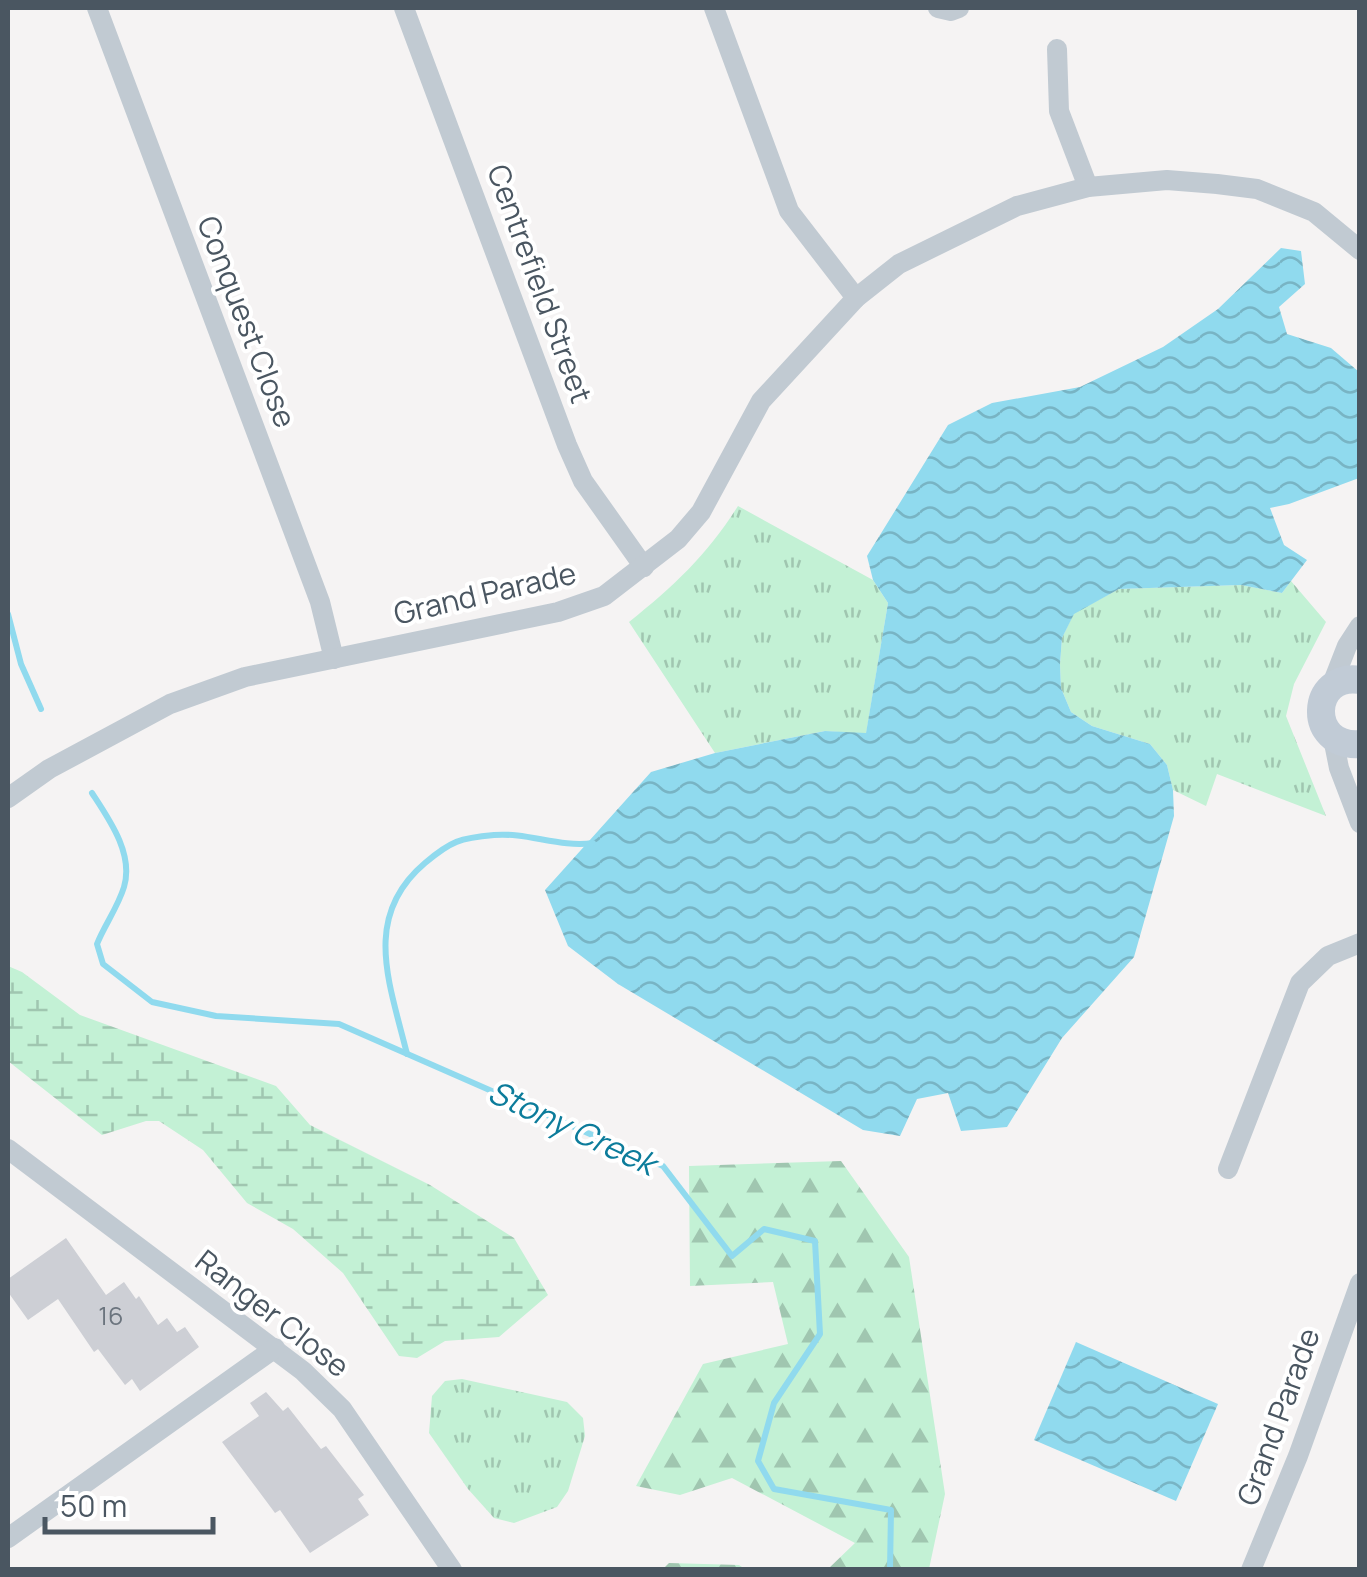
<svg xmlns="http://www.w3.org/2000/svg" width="1367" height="1577" viewBox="0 0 1367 1577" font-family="Manrope,sans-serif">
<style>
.forest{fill:url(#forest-firs)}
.wetland{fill:url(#wetland-marsh)}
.park{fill:url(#park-tufts)}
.water{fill:url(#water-waves)}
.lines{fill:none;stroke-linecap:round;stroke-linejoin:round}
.stream{stroke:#90daee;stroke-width:6}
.building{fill:#cdcfd5}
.street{stroke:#c1cad2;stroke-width:20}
.secondary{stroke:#c1cbd6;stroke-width:28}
.labels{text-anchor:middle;stroke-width:8;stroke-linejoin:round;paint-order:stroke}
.number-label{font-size:25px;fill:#6b747e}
.street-label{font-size:30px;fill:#4a5661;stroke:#fff}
.water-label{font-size:32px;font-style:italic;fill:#0c7c9b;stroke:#fff}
</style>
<defs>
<pattern id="forest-firs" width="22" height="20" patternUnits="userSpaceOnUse" patternTransform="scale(2.5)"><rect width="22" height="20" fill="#c3f1d5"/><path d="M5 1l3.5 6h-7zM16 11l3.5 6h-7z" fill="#a0c6b0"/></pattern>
<pattern id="wetland-marsh" width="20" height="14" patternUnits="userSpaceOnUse" patternTransform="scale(2.5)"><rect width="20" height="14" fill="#c3f1d5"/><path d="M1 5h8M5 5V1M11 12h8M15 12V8" fill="none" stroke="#a0c6b0"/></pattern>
<pattern id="park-tufts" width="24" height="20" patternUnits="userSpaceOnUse" patternTransform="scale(2.5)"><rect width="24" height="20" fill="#c3f1d5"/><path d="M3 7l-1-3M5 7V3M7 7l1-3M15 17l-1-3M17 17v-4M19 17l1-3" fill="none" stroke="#a0c6b0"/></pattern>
<pattern id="water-waves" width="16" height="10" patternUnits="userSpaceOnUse" patternTransform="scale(2.5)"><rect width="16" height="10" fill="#90daee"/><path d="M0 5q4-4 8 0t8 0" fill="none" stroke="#78b4c4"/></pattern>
</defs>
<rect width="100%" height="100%" fill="#f5f3f3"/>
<!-- forest -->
<g class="forest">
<polygon points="841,1161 909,1257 945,1494 929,1569 828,1569 855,1543 732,1478 680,1495 636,1486 703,1364 788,1344 773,1282 690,1286 689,1166"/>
<polygon points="669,1563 739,1565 745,1569 663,1569"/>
</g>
<!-- wetland -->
<polygon class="wetland" points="8,966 22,972 80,1015 276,1086 310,1125 430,1185 514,1238 548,1295 499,1337 445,1341 417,1358 399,1356 343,1273 293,1229 247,1203 203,1150 159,1121 146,1121 102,1135 8,1061"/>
<!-- park -->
<g class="park">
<path d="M738,506L873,580L888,603L866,734L825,731L715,753L629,622C674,586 707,555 738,506Z"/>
<polygon points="1291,581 1326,622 1294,684 1286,716 1326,816 1217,774 1206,806 1173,790 1167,765 1150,744 1092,726 1071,712 1061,688 1060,664 1062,638 1074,613 1119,589 1241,585 1282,593"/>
<polygon points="462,1379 567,1402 583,1418 585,1436 568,1491 557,1507 514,1523 494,1518 468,1489 429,1433 432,1396 445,1381"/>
</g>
<!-- water -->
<g class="water">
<polygon points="1281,248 1301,251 1305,284 1279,307 1287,334 1331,348 1359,372 1359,478 1289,504 1270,508 1284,545 1307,560 1282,593 1241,585 1119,589 1074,614 1062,638 1060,664 1061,688 1071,712 1092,726 1150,744 1167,765 1173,790 1174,816 1134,957 1062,1038 1007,1127 961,1131 948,1093 917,1099 900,1136 863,1130 618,984 568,946 545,890 651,772 715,753 825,731 866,733 888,603 873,580 867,556 948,425 992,403 1080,387 1163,347 1218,309"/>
<polygon points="1076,1342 1218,1404 1176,1501 1034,1440"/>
</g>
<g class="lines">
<!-- stream -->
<g class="stream">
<polyline points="8,614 21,664 41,709"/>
<path d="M92,793C109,819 134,854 124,887C118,907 104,926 97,944L103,964L152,1002L216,1016L339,1024L663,1166L732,1256L764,1229L815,1241L820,1334L774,1403L758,1461L774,1489L891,1510L890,1570"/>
<path d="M407,1054C390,984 361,917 425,863C451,841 460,838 494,835C527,832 560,848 593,843"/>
</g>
</g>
<!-- building -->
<g class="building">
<polygon points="66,1238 106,1295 124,1282 136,1299 139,1296 158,1325 167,1318 177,1332 185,1327 199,1347 140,1391 132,1379 125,1385 98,1349 94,1352 58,1299 28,1320 8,1292 8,1279"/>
<polygon points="266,1392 283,1411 288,1407 321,1449 326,1446 364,1495 358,1499 369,1515 310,1553 280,1510 275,1513 222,1442 259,1416 250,1403"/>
</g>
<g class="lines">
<!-- street -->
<g class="street">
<polyline points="97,8 320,602 334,659"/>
<polyline points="404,8 567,445 583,481 644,567"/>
<polyline points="714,8 789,211 856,298"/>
<polyline points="938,8 951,11 959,8"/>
<polyline points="1057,49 1059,111 1088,187"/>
<polyline points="1331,687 1347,646 1360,626"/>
<polyline points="1333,738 1339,768 1360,823"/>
<polyline points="8,798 49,769 170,704 245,677 558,612 604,596 678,539 701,512 761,401 856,298 899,264 1017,206 1088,187 1167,180 1217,184 1257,189 1314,212 1360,250"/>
<polyline points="8,1149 303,1371 342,1409 452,1570"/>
<polyline points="1228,1169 1300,983 1328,956 1360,943"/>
<polyline points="8,1538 275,1348"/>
<polyline points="1251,1570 1298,1456 1360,1283"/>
</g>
<!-- secondary -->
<path class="secondary" d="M1360,680C1310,672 1306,748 1360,744"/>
</g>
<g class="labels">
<!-- number labels -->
<g class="number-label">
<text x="111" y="1325">16</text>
</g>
<!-- street labels -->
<g class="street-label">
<text transform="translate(539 284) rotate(70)" y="10">Centrefield Street</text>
<text transform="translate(246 322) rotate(69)" y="10">Conquest Close</text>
<text transform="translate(485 594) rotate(-13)" y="10">Grand Parade</text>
<text transform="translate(272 1314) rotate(38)" y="10">Ranger Close</text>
<text transform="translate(1279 1417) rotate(-70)" y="10">Grand Parade</text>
</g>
<!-- water labels -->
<g class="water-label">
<text transform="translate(572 1128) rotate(25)" y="11">Stony Creek</text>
</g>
</g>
<!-- border -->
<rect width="1367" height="1577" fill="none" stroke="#4a5661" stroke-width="20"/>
<!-- scale -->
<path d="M45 1517v15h168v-15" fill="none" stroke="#4a5661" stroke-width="5"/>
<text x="60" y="1517" font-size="30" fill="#4a5661" stroke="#ffffff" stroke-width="8" paint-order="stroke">50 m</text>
</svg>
